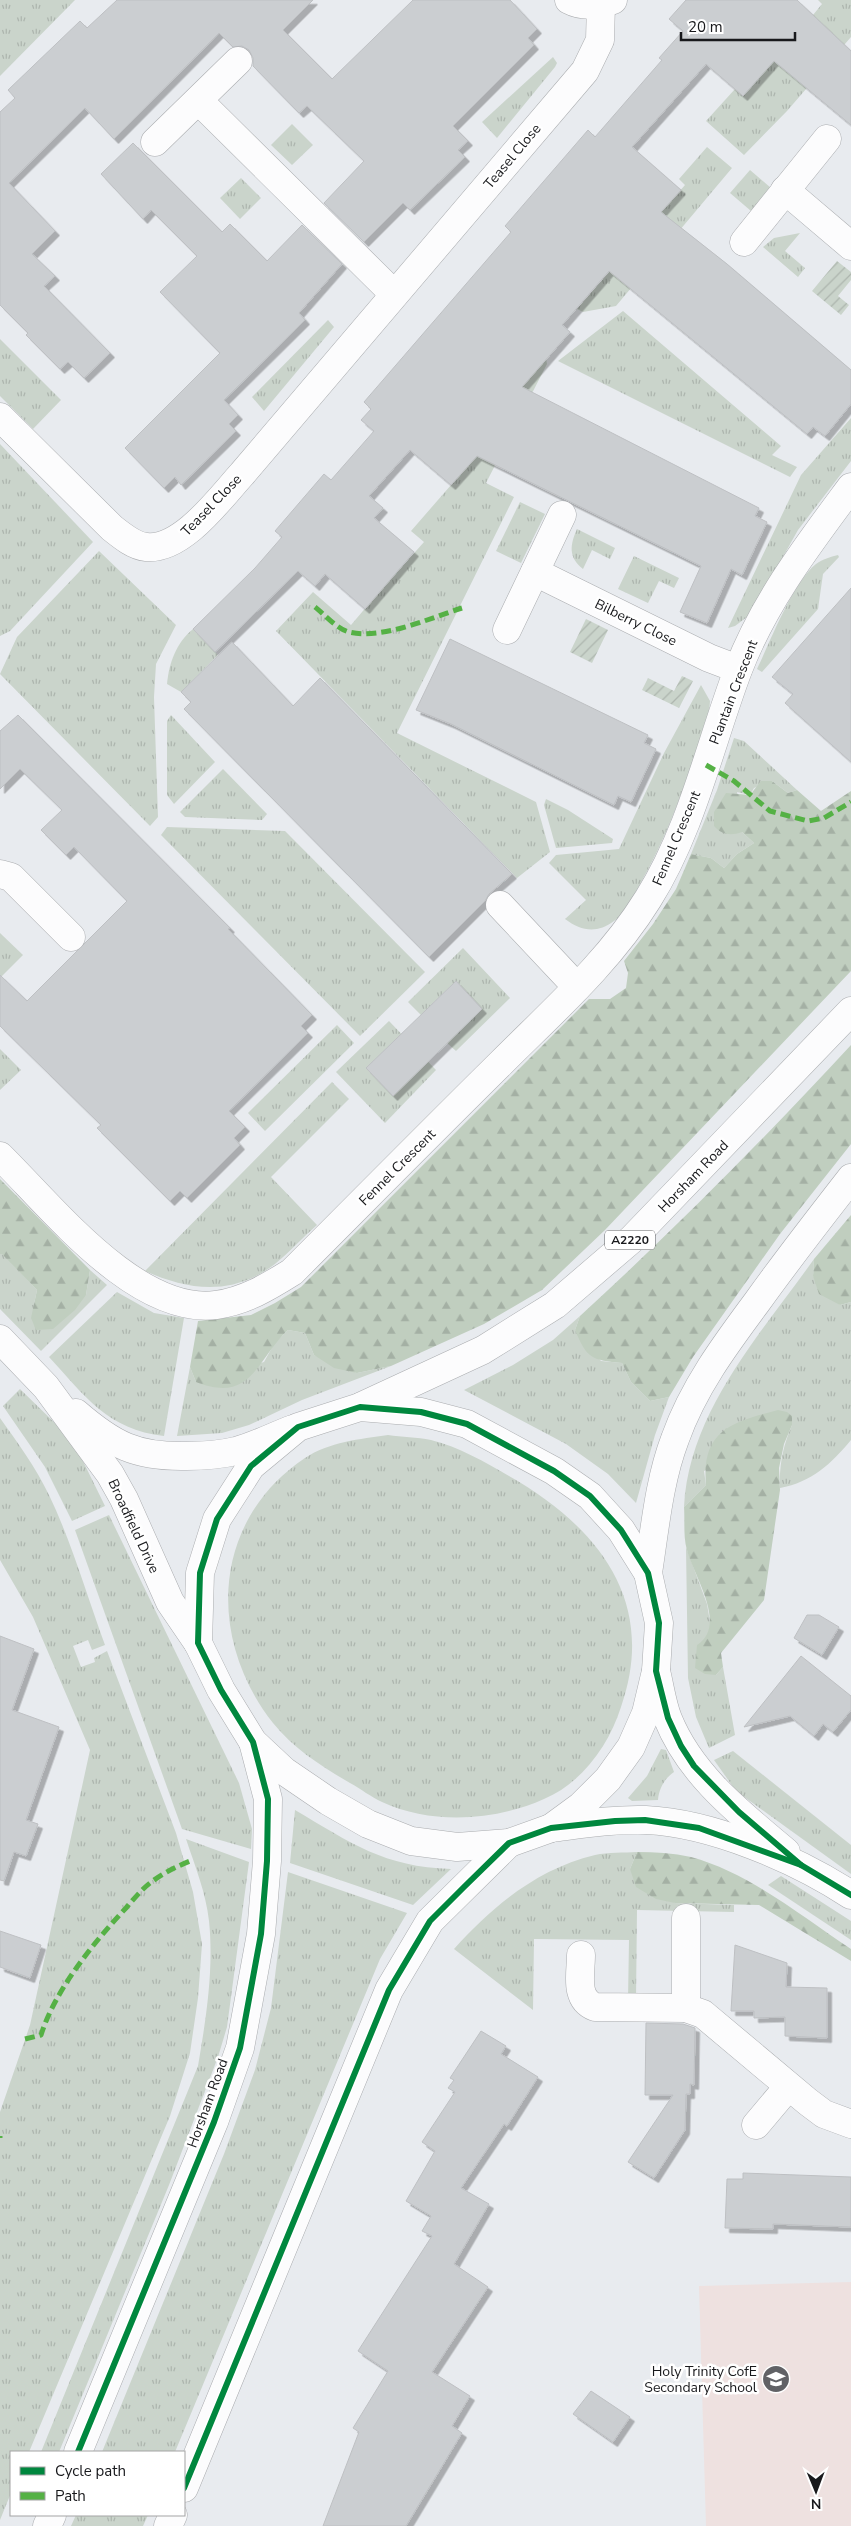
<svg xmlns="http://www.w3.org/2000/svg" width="851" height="2526" viewBox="0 0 851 2526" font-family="'Nunito Sans',sans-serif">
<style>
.education{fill:#eee1e0}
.grass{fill:url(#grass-tufts)}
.forest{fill:url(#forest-firs)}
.garden{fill:url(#garden-furrows)}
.building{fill:#cbced1;stroke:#bec0c3;filter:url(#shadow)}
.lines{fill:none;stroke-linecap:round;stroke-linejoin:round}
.minor-casing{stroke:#aaacaf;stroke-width:29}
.major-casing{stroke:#aaacaf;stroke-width:29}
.minor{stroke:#fcfcfd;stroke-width:28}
.major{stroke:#fcfcfd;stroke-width:28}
.quiet{stroke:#55b145;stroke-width:5;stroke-dasharray:10 5;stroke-linecap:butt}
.cycleway-casing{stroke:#fff;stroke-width:9}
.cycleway{stroke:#00873e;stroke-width:6}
.labels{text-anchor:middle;stroke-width:5;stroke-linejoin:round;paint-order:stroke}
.shield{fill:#fff;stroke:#5d5e60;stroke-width:1}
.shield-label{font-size:12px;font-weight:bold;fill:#18191c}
.street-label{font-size:14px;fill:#18191c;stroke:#fff}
.poi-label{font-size:14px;fill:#18191c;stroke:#fff;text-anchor:end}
</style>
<defs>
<pattern id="grass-tufts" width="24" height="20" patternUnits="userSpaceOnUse" patternTransform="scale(1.25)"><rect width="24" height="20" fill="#cad4cb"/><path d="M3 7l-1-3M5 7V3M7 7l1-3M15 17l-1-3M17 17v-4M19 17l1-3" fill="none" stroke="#adb5ae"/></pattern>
<pattern id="forest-firs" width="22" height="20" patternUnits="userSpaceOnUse" patternTransform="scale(1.25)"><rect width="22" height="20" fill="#c0cebf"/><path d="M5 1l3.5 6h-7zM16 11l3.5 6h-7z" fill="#a4b0a4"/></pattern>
<pattern id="garden-furrows" width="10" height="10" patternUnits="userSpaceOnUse" patternTransform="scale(1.25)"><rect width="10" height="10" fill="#cad4cb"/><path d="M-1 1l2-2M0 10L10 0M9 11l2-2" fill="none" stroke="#adb5ae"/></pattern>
<filter id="shadow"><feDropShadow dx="4.5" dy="4.5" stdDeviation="0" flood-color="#0004"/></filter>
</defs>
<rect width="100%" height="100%" fill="#e8ebef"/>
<!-- education -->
<polygon class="education" points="851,2282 851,2526 706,2526 699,2286"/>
<!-- grass -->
<g class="grass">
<polygon points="0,0 75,0 0,76"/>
<polygon points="818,0 851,0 851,37 787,111 744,155 706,121 735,89 813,15 822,4"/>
<polygon points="553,57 557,63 555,67 497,138 482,122"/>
<polygon points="292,124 313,145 292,165 271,145"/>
<polygon points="707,147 732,168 616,306 583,312 577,309 685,185 679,179"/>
<polygon points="750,170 771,188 751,211 730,193"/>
<polygon points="241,178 261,198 240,219 220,198"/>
<polygon points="800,233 785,251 805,268 798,277 763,247 774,238"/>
<polygon points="623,311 781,446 772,455 797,467 790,477 558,361"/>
<polygon points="328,320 334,327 264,411 252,397"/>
<polygon points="0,339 61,400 33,429 0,396"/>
<polygon points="546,358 547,364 486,483 514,497 397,733 536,802 550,852 517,878 276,631 313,592 351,625 379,592 392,563 400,569 424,542 411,531 451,485 510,400"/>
<polygon points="851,418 851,461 798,530 751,614 735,626 728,628 801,475"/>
<polygon points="0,444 93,542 10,631 0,636"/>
<polygon points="520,502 545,514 521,563 496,551"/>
<path d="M577,529L615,548L610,559L592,550L583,569C568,557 570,545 577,529Z"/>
<polygon points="99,551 176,625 156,664 154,697 158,817 150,826 0,674 17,637"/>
<path d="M838,555L839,557L823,574L818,609L762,672L757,669C770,642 793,582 816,564C823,559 830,557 838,555Z"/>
<polygon points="634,556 679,578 674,588 659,581 648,603 618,589"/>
<path d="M193,629L218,655L181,692L167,684C169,663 176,643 193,629Z"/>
<path d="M701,685L710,701L709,714C689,773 671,830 640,884C633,896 625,914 614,921C597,934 581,931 565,919L586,900L549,863L556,855L619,849L664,753Z"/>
<polygon points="171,715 215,762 174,804 167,795 167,721"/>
<polygon points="734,738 744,741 797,790 788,793 772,781 754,788 750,795 737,792 742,832 754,843 737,854 724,868 711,858 691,854 717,790"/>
<polygon points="223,769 267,814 262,820 185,817 180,812"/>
<polygon points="546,799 568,810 613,839 612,843 556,848 544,805"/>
<polygon points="167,827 285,831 425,972 360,1036 161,835"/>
<polygon points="0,933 23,955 0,978"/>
<polygon points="463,948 510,998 456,1051 447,1043 482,1009 456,981 421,1015 408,1002"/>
<polygon points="389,1021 436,1070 385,1123 336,1072"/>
<polygon points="337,1025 354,1043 265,1131 248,1113"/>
<polygon points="0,1049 21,1070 0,1090"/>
<path d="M332,1082L349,1099L271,1177L317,1225C303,1237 290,1252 275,1264C233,1296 190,1291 145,1271Z"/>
<polygon points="2,1253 37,1290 34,1304 86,1295 90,1270 107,1285 41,1351 0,1309 0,1254"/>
<path d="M814,1259L813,1276L840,1305L851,1302V1440C831,1464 812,1482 780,1488C779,1465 783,1446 792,1425L704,1471L706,1485L684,1507C689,1411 761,1334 814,1259Z"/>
<path d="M117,1292L154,1313L184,1318L164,1436C108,1430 85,1396 49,1357Z"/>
<polygon points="580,1316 575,1330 601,1361 622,1363 631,1382 650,1401 669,1397 655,1435 636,1503 608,1474 566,1444 464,1390 513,1365 553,1340"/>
<polygon points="288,1330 305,1333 314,1355 357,1373 391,1366 302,1400 249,1425 222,1433 177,1436 190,1367 196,1382 264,1362 274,1344"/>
<polygon points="20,1389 60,1428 77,1449 105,1506 72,1521 45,1467 3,1406"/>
<path d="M0,1418C18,1443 36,1468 49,1495C72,1543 87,1596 105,1645L92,1650L88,1640L73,1646L81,1667L95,1662L94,1658L107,1651L176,1833L193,1892L202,1944L198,1998L190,2053L170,2116L29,2452H11V2493L0,2520V2112L30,2025L90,1750L33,1617L0,1560Z"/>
<path d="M388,1435C402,1437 417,1437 431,1440C459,1447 485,1462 509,1476C598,1527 658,1601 621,1707C609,1745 582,1783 544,1799C495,1821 432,1825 382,1802C371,1797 361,1789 350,1783C321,1766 294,1749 273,1723C206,1638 212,1520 305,1458C329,1442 360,1439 388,1435Z"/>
<polygon points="109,1515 239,1783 252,1829 251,1849 182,1829 75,1530"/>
<polygon points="686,1547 707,1604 711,1628 706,1640 716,1675 723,1667 735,1735 709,1748 696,1717 688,1678"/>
<path d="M661,1749L666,1750L674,1772C665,1778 659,1788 658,1800L632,1801L628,1798L647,1776Z"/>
<polygon points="733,1751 851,1845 851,1874 736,1791 714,1760"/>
<path d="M295,1810C351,1843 384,1867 451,1869L413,1905L290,1863Z"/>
<path d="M186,1839L249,1862L227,2027L218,2057L169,2185L59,2452H41L198,2066C206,2019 214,1969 209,1921C206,1893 195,1866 186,1839Z"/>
<path d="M637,1852L630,1869L675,1903L734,1905V1912L637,1910L636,2000H628L629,1940L534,1939L533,2010L454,1949C493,1906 537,1869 595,1855C608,1852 624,1853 637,1852Z"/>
<polygon points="288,1872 407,1913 380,1959 175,2452 102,2452 224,2154 255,2070 271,2008"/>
<polygon points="781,1876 851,1921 851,1940 768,1885"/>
<polygon points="76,2515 148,2515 143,2526 71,2526"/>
</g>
<!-- forest -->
<g class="forest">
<path d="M761,781H772L788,793L797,790L821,811L851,791V971L605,1230L542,1290L484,1324L391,1366L357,1373L334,1368L314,1355L305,1333L288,1330C256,1360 252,1404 196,1382L190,1367L198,1321L251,1315L275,1303L301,1287L589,999H610L626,988L628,973L624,961L653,924L676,889L691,854L711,858L724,868L737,854L754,843L742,832C731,836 722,835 714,826V812L726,793L750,795Z"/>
<path d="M851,1045V1144L780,1234L693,1357L669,1397L650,1401L631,1382L622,1363C592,1360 587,1359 575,1330L580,1316C675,1229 764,1139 851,1045Z"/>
<polygon points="0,1179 90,1270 86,1295 75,1310 53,1329 36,1330 31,1318 37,1290 2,1254 0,1254"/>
<polygon points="851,1215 851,1302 840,1305 819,1294 813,1276 814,1259"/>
<path d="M778,1410L787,1412L792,1416V1425L784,1444L779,1468L780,1490L764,1600L721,1653L723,1667L716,1675L705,1674L695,1668L697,1645C728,1625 694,1577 687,1550C683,1537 685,1520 684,1507L706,1485C701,1430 732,1422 778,1410Z"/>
<path d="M637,1852C655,1852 673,1853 691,1857C750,1873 801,1916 851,1949V1961L759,1905L675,1903L656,1899L636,1887L630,1869Z"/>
</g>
<!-- garden -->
<g class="garden">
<polygon points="837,261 851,272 851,280 838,296 849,305 841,315 812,291"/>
<polygon points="586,619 608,630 592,663 570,652"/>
<polygon points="682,676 693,681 679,708 642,690 648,678 674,691"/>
</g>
<!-- building -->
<g class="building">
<polygon points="117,0 313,0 283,30 332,79 413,0 510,0 537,29 528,38 534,45 453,126 468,141 458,150 465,157 410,210 403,203 364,242 324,203 364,161 307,106 299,113 253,66 253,58 249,50 242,46 233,47 219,33 114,139 85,108 9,183 55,231 32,254 55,276 44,286 110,353 84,378 68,362 60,369 26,335 28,333 0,305 0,112 15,98 8,90 80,21 87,28"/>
<polygon points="686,0 797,0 851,51 851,125 774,61 743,96 706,64 632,147 681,190 661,212 727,264 851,370 851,404 825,436 813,427 807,434 609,271 562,325 570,332 522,387 759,508 755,516 767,522 742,575 731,569 707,623 680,612 701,566 477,456 451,485 410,450 369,496 383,508 374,518 414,552 365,609 325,574 315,586 298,571 215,652 193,629 255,568 282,537 275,531 324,474 331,480 374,431 361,420 371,409 364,402 511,232 505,226 588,130 595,137 662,60 659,58 683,31 669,19"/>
<polygon points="133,143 222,232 230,224 267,261 302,225 342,264 299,313 305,320 224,400 238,415 229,424 236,431 181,485 175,477 164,488 125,448 220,353 160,292 197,256 151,210 143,219 101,174"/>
<polygon points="851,588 851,762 785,703 793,694 772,677"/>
<polygon points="450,639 648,735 644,743 656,749 631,802 618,796 614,805 451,724 416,710"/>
<polygon points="232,642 293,706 320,678 512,874 489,894 485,901 429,957 184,709 191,702 181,692"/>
<polygon points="18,715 230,928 228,929 312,1015 301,1026 308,1033 229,1111 245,1127 234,1138 240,1145 187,1198 180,1191 170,1201 97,1128 101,1125 0,1026 0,975 27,1001 127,901 74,847 66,855 41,830 62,810 20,769 0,789 0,731"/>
<polygon points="456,981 482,1009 393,1096 366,1068"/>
<polygon points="807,1615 819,1615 839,1627 822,1655 794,1638"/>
<polygon points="0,1636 34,1649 12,1710 59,1727 26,1820 38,1824 26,1856 14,1852 4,1881 0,1880"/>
<polygon points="801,1656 851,1696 851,1710 833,1732 823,1724 814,1736 790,1716 744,1727"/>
<polygon points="0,1931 41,1945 30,1978 0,1967"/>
<polygon points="735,1945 787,1963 786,1987 827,1988 827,2038 785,2036 785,2017 754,2018 754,2011 731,2011"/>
<polygon points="646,2023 683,2024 695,2028 694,2085 690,2084 690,2094 686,2094 685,2130 654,2178 628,2162 673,2095 645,2095"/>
<polygon points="481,2031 506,2046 501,2054 538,2077 507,2126 504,2124 461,2188 489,2204 454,2264 488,2287 432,2372 470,2396 452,2426 462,2433 406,2526 323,2526 359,2432 353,2428 388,2371 358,2351 432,2236 422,2231 431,2216 406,2201 435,2151 422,2142 455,2092 448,2088 454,2080 450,2078"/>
<polygon points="743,2173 851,2177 851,2227 773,2224 773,2229 725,2228 727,2179 743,2179"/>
<polygon points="591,2391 630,2417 613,2442 573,2414"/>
</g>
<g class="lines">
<!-- minor casing -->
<g class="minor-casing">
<g id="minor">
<path d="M569,0C582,7 599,5 613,0"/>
<polyline points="199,101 394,294"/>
<polyline points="155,142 238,61"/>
<polyline points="785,190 851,246"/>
<polyline points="744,242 827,139"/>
<path d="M0,417L112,528C122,536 134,546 146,547C182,551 220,498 242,474L585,71L600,40L601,4"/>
<polyline points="535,572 709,658 738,669"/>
<polyline points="507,630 562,515"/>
<polyline points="0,874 11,877 71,937"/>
<polyline points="500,905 577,987"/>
<path d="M0,1156C52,1207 136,1315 216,1305C245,1301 268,1287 292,1272C362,1202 431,1132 501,1063C553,1011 609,962 648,899C692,829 709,747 738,670C764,602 808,545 851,487"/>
<polyline points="0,1339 46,1387 110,1474 124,1499 170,1602 198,1643"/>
<path d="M76,1413C113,1445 136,1457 186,1456C203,1456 219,1455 236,1451C255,1446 274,1436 293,1429"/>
<path d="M656,1671C660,1687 662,1704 668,1719C691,1776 741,1814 786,1852"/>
<path d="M551,1828C583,1824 614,1819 646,1820C712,1823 796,1859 851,1895"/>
<path d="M581,1955C581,1973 574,1999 595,2007L686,2008L703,2014L808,2102L824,2114L851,2124"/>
<polyline points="686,2008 686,1918"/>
<polyline points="756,2125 788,2087"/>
</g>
</g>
<!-- major casing -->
<g class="major-casing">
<g id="major">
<polyline points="362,1406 483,1350 555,1305 632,1239 851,1011"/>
<polygon points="360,1407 421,1412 467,1424 554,1471 590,1496 621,1530 648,1573 659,1623 656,1671 646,1713 631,1747 608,1779 581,1806 551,1828 509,1843 457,1847 411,1841 368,1824 328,1801 284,1771 253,1742 221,1690 198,1643 200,1573 217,1519 251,1466 298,1427"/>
<path d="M648,1573C655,1528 659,1481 675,1439C693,1388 725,1345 757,1302C787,1260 819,1219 851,1178"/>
<polyline points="78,2452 214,2122 240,2048 261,1934 267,1861 268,1799 253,1742"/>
<polyline points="184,2488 389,1990 430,1921 509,1843"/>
<polyline points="47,2526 52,2515"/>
<polyline points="168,2526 173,2515"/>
</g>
</g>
<!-- minor -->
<use href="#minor" class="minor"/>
<!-- major -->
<use href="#major" class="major"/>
<!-- quiet -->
<g class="quiet">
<path d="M315,607C324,614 337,629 349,632C382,640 430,618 462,608"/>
<polyline points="706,765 734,781 770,811 808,821 824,818 851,802"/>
<path d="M25,2039L41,2035C55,1990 94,1942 126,1908C133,1900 141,1890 150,1883C162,1874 175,1867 190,1861"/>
<polyline points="0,2136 0,2138"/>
</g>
<!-- cycleway casing -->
<g class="cycleway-casing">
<g id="cycleway">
<polyline points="78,2452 214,2122 240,2048 261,1934 267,1861 268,1799 253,1742 221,1690 198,1643 200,1573 217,1519 251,1466 298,1427 360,1407 421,1412 467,1424 554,1471 590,1496 621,1530 648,1573 659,1623 656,1671 668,1718 681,1746 694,1766 739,1812 801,1865"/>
<polyline points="184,2488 389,1990 430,1921 464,1887 509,1843 551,1828 615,1821 645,1820 699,1828 801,1865 851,1895"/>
</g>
</g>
<!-- cycleway -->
<use href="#cycleway" class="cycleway"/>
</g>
<!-- icons -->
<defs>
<g id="school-disc" transform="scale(1.4375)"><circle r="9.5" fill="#616266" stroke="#fff"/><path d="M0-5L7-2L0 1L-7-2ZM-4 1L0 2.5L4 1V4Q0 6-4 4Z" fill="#fff"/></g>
</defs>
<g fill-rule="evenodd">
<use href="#school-disc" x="776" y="2379"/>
</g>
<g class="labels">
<!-- shield labels -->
<rect class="shield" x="605" y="1230.5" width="50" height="19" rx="4"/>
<g class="shield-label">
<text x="630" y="1244">A2220</text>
</g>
<!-- street labels -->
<g class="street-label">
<text transform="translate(512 156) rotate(-50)" y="5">Teasel Close</text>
<text transform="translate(211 505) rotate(-46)" y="5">Teasel Close</text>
<text transform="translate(636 622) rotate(26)" y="5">Bilberry Close</text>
<text transform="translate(733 692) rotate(-69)" y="5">Plantain Crescent</text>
<text transform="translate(676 838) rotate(-67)" y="5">Fennel Crescent</text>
<text transform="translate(397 1167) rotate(-45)" y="5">Fennel Crescent</text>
<text transform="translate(693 1176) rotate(-46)" y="5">Horsham Road</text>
<text transform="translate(134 1526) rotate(65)" y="5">Broadfield Drive</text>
<text transform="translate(207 2103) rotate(-70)" y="5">Horsham Road</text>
</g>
<!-- poi labels -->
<g class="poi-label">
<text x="757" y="2376">Holy Trinity CofE<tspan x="757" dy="16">Secondary School</tspan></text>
</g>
</g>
<!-- legend -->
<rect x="10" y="2451" width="175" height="65" fill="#ffffff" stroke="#a3a3a4"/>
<rect x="20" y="2467" width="25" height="8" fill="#00873e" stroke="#a3a3a4"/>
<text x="55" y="2476" font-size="15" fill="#18191c">Cycle path</text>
<rect x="20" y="2492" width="25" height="8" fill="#55b145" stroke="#a3a3a4"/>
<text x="55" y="2501" font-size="15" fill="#18191c">Path</text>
<!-- north arrow -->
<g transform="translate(816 2491) rotate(179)" stroke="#ffffff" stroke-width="4" paint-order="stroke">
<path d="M0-4L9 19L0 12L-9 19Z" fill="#18191c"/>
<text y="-8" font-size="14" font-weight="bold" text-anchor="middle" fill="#18191c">N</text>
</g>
<!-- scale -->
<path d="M681 32v8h114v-8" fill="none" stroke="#18191c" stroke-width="2.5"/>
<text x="688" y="32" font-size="15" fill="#18191c" stroke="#ffffff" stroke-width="4" paint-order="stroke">20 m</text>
</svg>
